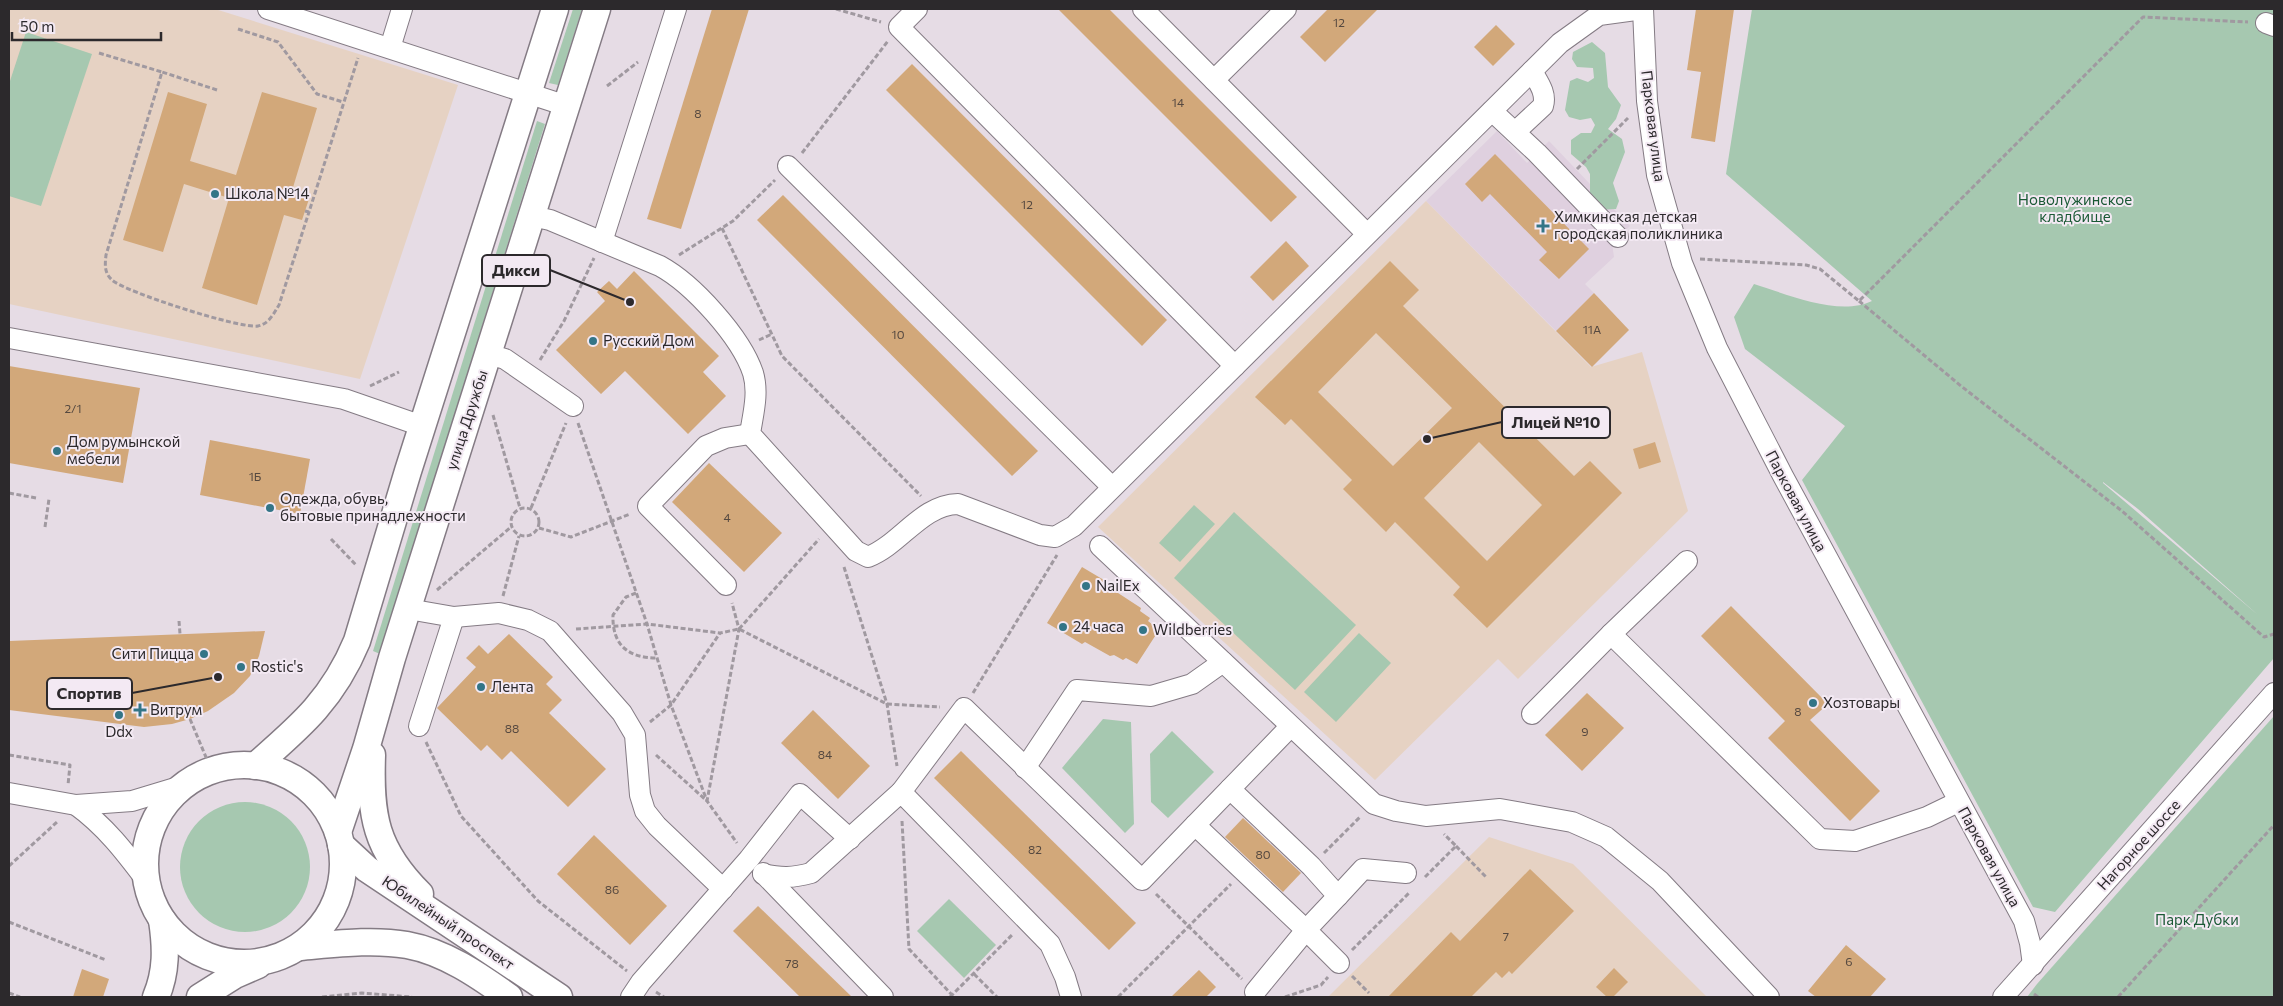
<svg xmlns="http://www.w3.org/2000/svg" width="2283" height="1006" viewBox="0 0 2283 1006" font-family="Commissioner,sans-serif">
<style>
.built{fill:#dfd0df}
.education{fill:#e6d2c3}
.green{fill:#a6c8b0;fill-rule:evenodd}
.building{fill:#d2a87a;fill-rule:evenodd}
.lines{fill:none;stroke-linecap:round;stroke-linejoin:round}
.minor-casing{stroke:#847b84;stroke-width:22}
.major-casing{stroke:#847b84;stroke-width:29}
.path{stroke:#a099a0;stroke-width:3;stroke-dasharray:5 2.5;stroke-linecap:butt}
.minor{stroke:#fff;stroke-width:20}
.major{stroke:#fff;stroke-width:26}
.poi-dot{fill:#337587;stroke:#f3e9f3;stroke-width:2}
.labels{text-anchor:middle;stroke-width:4;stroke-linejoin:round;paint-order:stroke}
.number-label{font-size:12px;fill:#564940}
.street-label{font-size:15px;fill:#2c292c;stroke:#f3e9f3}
.poi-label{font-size:15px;fill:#2c292c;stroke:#f3e9f3;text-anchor:start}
.park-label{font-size:15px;fill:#1a5935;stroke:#f3e9f3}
.leader{fill:none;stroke:#2c292c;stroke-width:2}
.callout-dot{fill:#2c292c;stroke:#f3e9f3;stroke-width:2}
.callout{fill:#f3e9f3;stroke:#2c292c;stroke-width:2}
.callout-label{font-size:16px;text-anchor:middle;font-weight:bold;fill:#2c292c}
</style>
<rect width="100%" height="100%" fill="#e6dce5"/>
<!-- built -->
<polygon class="built" points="1497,131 1527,163 1549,141 1630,226 1612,243 1614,257 1585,284 1594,293 1556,331 1426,201"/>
<!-- education -->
<g class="education">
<polygon points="9,9 215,9 458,85 360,379 9,304"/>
<polygon points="1426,201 1591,367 1642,352 1688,511 1518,679 1498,659 1375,780 1098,527"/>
<polygon points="1489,837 1573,864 1707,997 1328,997"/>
</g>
<!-- green -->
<g class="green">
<polygon points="573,9 582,9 558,85 549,83"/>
<path d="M1752,9H2274V658L2055,912L2033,907L1802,480L1845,426L1745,349L1734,317L1754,284C1787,294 1839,317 1872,301L1726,174ZM2103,482L2138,509L2258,615L2103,483Z"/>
<polygon points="26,32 92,54 41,206 9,196 9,84"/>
<polygon points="1592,42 1605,53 1608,87 1621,105 1616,119 1608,129 1622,139 1625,152 1613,183 1619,201 1616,209 1597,210 1590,198 1590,174 1586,167 1571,154 1571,140 1581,133 1591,133 1595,125 1591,118 1580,120 1569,117 1565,110 1570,81 1577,78 1588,82 1594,78 1593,68 1577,67 1572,59 1573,52"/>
<polygon points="537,121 545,124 380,654 373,651"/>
<polygon points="1194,505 1215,524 1180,562 1159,543"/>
<polygon points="1234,512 1356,625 1295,690 1174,578"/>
<polygon points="1359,633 1391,663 1336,722 1304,692"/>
<polygon points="2274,716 2274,997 2027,997 2037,984"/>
<polygon points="1103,719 1131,722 1134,824 1125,833 1062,768"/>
<polygon points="1172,731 1214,772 1168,818 1151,802 1150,754"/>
<circle cx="245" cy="867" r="65"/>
<polygon points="949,899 996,945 964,978 917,931"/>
</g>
<!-- building -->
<g class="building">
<polygon points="712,9 749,9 681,229 647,219"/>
<polygon points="1058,9 1109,9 1297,197 1271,222"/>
<polygon points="1328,9 1378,9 1325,62 1300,37"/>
<polygon points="1696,9 1734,9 1715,142 1691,138 1701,72 1687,70"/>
<polygon points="1496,25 1515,44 1493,66 1474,47"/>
<polygon points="912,64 1167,320 1142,346 886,90"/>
<polygon points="168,92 207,104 190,161 236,175 262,92 317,108 291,194 309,199 302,220 284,215 257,305 202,288 229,198 184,184 163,252 123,240"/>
<polygon points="1495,154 1589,249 1559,279 1539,260 1547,252 1490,194 1482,202 1465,184"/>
<polygon points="783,195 1038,451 1012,476 757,220"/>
<polygon points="1286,241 1309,266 1273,301 1250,277"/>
<path d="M1390,261L1419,290L1403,306L1574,476L1590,461L1622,493L1487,628L1453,595L1460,587L1395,522L1386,532L1343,489L1352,480L1291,419L1285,425L1255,397ZM1376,333L1452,408L1393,466L1318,392ZM1479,442L1542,505L1487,561L1424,498Z"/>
<polygon points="634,271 719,356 703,372 726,396 688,434 625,371 601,394 556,350 605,301 597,292 609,281 617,289"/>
<polygon points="1594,293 1629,330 1592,367 1556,331"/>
<polygon points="9,366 140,388 123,483 9,463"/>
<polygon points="210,440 310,459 300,514 200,495"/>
<polygon points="1655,442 1661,462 1639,469 1633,449"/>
<polygon points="709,463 782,533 744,572 672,502"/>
<polygon points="1082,567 1119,589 1118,593 1141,608 1140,611 1150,618 1148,621 1159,630 1137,664 1126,658 1123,660 1114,655 1110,656 1085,642 1082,644 1047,623"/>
<polygon points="1731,606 1828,704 1810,720 1880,791 1850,821 1768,738 1785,721 1701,636"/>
<polygon points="265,631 259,656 250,676 234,693 208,711 190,719 172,724 144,727 9,710 9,641"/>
<polygon points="509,634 553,677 546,684 562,700 549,713 606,769 568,807 511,751 502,760 487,745 481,751 437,708 476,667 466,658 479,645 488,654"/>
<polygon points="1587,693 1624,728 1582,771 1545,735"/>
<polygon points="813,710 870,766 838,799 781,743"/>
<polygon points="961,751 1136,923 1109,950 934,778"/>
<polygon points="1243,818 1301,873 1283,892 1225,837"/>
<polygon points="594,835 667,906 630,945 557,874"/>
<polygon points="1530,869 1574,911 1512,974 1509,971 1502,978 1496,972 1471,997 1388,997 1451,932 1460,941"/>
<polygon points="758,906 852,997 800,997 733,931"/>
<polygon points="1846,945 1886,979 1870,997 1816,997 1808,991"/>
<polygon points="1614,968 1628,982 1613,997 1607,997 1596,987"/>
<polygon points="82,969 109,979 103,997 73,997"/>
<polygon points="1199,970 1216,987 1206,997 1171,997"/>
</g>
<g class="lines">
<!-- minor casing -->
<g class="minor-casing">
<g id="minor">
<polyline points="268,9 567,106"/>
<polyline points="917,9 899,27 1235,366"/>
<polyline points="1143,9 1367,234"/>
<polyline points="1643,9 1647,101 1657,175 1682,263 1717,348 1783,476 2024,921 2030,943 2033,965"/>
<polyline points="2266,23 2274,26"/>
<polyline points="390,48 402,9"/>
<polyline points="1214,80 1286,9"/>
<polyline points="1492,111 1537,153 1618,237"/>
<path d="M1515,132L1543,106C1547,93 1538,82 1532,71"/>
<polyline points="788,166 1112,487"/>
<path d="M532,216L550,220L660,266C693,284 741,337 753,373C759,393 753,414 750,434L856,551L868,557C901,544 921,505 958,504L1040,535L1055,537L1074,526L1560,43L1599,15L1643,9"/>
<polyline points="602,242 676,9"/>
<polyline points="9,338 344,399 422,426"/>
<polyline points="488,354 505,359 573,406"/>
<polyline points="1100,546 1374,804 1396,811 1426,816 1500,809 1572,822 1606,837 1660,881 1769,997"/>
<polyline points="726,585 648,506 706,446 725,438 750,434"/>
<polyline points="408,609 454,617 499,613 528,620 550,631 622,713 635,735 640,795 645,811 657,826 723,889"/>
<polyline points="1611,634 1687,561"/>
<polyline points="1532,714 1611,634 1820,839 1855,841 1927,817 1958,802"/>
<polyline points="419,726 454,617"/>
<polyline points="1025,768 1077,690 1151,696 1192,684 1223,662"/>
<polyline points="1230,789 1311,866 1338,896 1306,930 1339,963"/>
<polyline points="901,792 964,708 1142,880 1195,825"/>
<polyline points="9,793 76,805 132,801 185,785"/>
<path d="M76,805C105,826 125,852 146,880"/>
<polyline points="763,873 883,997"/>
<path d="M763,874C781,878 793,878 811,873L901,792L1050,944L1065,977L1071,997"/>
<polyline points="1338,896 1363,869 1406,873"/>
<polyline points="1255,992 1306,930 1195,825 1290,727"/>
<polyline points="631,997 641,982 749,859 800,794 850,839"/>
<polyline points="2003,997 2274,693"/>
</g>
</g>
<!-- major casing -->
<g class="major-casing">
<g id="major">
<path d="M372,755C370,816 375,849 420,894"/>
<circle cx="244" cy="864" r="99"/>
<path d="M255,766C301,726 333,699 357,641L408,471L555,9"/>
<polyline points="338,832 366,749 392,658 597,9"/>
<polyline points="341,845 367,869 559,997"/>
<path d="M300,947C335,944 372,939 407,945C445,952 478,975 509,997"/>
<path d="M156,997C167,971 166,947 162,920"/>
<polyline points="200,997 235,975 258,965"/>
</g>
</g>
<!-- path -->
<g class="path">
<polyline points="836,9 881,22"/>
<polyline points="238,29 278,42 317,94 343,102"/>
<polyline points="99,53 162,72"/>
<polyline points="607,86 638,62"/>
<path d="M217,90L162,72L106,255C105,264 104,273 112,280C125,292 240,329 258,326C269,324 274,313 279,305L309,212"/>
<polyline points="802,153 888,41"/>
<polyline points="1577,169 1628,118"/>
<polyline points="305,211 309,212 358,58"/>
<polyline points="722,228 782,356 921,496"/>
<polyline points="679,255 733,221 775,180"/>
<polyline points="1700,259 1806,265 1820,269 1859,301 2143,17 2248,22"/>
<polyline points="1859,301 1961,386 2122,511 2264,637 2274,634"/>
<polyline points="759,340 772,334"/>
<polyline points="540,360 564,321 594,258"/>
<polyline points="370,386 399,372"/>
<polyline points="493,415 520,508"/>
<polyline points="578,423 647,624 671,705 707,801 737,843"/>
<polyline points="9,493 36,498"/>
<circle cx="525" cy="522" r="14"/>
<polyline points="531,508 566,423"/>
<polyline points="45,527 49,499"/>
<polyline points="539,528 571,537 630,514"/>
<polyline points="331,539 357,566"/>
<polyline points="844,567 887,704 897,766"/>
<polyline points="437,590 511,527"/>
<path d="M636,593L626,597L613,615C612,645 628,658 657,658"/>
<polyline points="503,596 519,536"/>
<polyline points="179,621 180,634"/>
<polyline points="576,629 647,624 720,633 739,629 887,704 940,707"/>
<polyline points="739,629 819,539"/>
<polyline points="973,693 1057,555"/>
<polyline points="190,719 208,762"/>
<polyline points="650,722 671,705 720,633"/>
<polyline points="426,742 461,816 538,901 627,971"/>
<polyline points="9,755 70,765 68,785"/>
<polyline points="656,755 707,801 739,629 732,603"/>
<polyline points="902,821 909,949 952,995"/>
<polyline points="1456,846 1486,877"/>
<polyline points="1324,853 1360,817"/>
<polyline points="9,866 57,822"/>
<polyline points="1425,877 1456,846 1444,834"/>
<polyline points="1156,894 1242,979"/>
<polyline points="9,922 106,960"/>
<polyline points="1352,950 1410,892"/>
<polyline points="974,974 997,997"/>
<polyline points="1352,976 1369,993"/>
<polyline points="656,992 664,997"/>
<polyline points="9,993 20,997"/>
<polyline points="2034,994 2038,997"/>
<polyline points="322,997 362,993 412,997"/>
<polyline points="950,997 1013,934"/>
<polyline points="1118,997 1231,884"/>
<polyline points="1285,997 1321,985 1328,977"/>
<polyline points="2118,997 2274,825"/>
</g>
<!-- minor -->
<use href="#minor" class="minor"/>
<!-- major -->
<use href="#major" class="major"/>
</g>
<!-- markers -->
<g class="poi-dot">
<circle cx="215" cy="194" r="5"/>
<path d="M1540.5 218.5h5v5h5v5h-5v5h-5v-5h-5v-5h5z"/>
<circle cx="593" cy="341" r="5"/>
<circle cx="57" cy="451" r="5"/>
<circle cx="270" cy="508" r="5"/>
<circle cx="1086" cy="586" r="5"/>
<circle cx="1063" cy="627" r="5"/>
<circle cx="1143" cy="630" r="5"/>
<circle cx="204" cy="654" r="5"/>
<circle cx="241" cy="667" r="5"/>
<circle cx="481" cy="687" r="5"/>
<circle cx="1813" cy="703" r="5"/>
<path d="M137.5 702.5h5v5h5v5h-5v5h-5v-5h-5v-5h5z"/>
<circle cx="119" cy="715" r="5"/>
</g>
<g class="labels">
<!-- number labels -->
<g class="number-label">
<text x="1339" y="27">12</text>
<text x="1178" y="107">14</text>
<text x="698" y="118">8</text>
<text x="1027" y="209">12</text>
<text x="1592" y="334">11А</text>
<text x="898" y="339">10</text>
<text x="73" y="413">2/1</text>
<text x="255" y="481">1Б</text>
<text x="727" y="522">4</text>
<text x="1798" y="716">8</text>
<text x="512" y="733">88</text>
<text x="1585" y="736">9</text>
<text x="825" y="759">84</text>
<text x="1035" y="854">82</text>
<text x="1263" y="859">80</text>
<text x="612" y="894">86</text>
<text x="1506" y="941">7</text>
<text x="1849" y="966">6</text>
<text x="792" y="968">78</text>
</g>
<!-- street labels -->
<g class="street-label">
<text transform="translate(1653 126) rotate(83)" y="5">Парковая улица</text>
<text transform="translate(467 420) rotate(-72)" y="5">улица Дружбы</text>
<text transform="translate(1796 501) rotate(62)" y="5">Парковая улица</text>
<text transform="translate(2139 845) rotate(-48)" y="5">Нагорное шоссе</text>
<text transform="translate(1989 857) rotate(61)" y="5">Парковая улица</text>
<text transform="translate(448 923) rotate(34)" y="5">Юбилейный проспект</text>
</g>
<!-- poi labels -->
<g class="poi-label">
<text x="225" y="199">Школа №14</text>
<text x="1554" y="222">Химкинская детская<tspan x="1554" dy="17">городская поликлиника</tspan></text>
<text x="603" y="346">Русский Дом</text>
<text x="67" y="447">Дом румынской<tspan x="67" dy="17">мебели</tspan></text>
<text x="280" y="504">Одежда, обувь,<tspan x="280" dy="17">бытовые принадлежности</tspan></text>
<text x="1096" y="591">NailEx</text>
<text x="1073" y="632">24 часа</text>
<text x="1153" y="635">Wildberries</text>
<text x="194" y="659" text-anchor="end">Сити Пицца</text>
<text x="251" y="672">Rostic's</text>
<text x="491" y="692">Лента</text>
<text x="1823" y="708">Хозтовары</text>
<text x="150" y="715">Витрум</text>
<text x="119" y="737" text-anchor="middle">Ddx</text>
</g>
<!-- park labels -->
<g class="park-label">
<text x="2075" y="205">Новолужинское<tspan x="2075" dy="17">кладбище</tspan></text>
<text x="2197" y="925">Парк Дубки</text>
</g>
</g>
<!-- callouts -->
<path class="leader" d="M630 302L550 270M1427 439L1502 422M218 677L132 693"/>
<g class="callout-dot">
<circle cx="630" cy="302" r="5"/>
<circle cx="1427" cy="439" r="5"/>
<circle cx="218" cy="677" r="5"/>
</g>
<g class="callout">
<rect x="482" y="255" width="68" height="31" rx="5"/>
<rect x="1502" y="407" width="108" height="31" rx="5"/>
<rect x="47" y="678" width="85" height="31" rx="5"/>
</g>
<g class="callout-label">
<text x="516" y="276">Дикси</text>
<text x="1556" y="428">Лицей №10</text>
<text x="89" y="699">Спортив</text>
</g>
<!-- border -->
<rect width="2283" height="1006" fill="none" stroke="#2c292c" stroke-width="20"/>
<!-- scale -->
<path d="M12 32v8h149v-8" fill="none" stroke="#2c292c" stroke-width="2.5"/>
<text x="20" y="32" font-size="15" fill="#2c292c" stroke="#f3e9f3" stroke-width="4" paint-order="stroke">50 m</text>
</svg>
